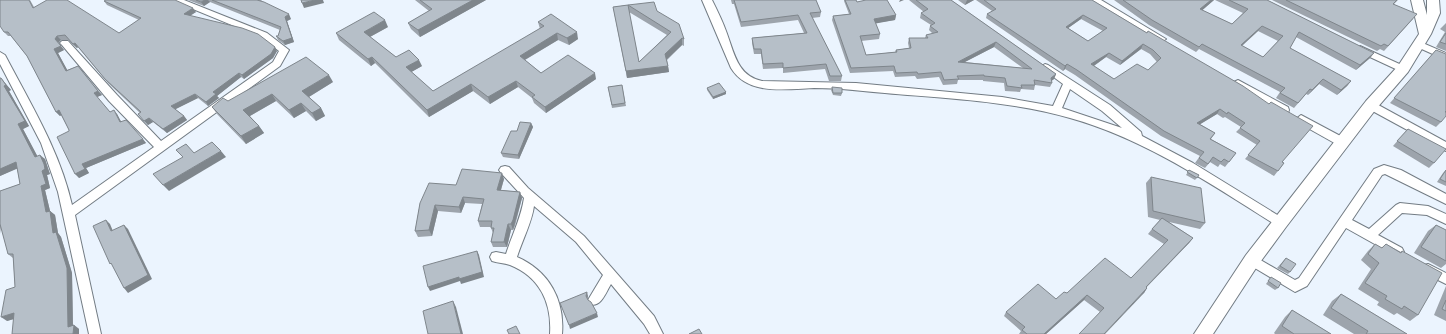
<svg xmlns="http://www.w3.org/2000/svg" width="1446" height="334" viewBox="0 0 1446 334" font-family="'Roboto Condensed',sans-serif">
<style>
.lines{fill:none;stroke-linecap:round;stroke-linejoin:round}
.street-casing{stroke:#737c84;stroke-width:2}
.secondary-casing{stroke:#737c84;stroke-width:2}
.street{fill:#fff;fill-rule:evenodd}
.secondary{fill:#fff;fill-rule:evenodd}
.wall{fill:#9da4ac;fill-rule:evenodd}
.shaded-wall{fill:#7f868c}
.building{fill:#b6bfc8;stroke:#7f868c;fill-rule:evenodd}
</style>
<rect width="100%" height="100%" fill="#ebf4fe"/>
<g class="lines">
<!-- street casing -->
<g class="street-casing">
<g id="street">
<path d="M171,0H184L267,33L289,50L280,66L75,215L101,334H89L58,192L41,143L0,64V52L5,55C30,103 60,151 72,205L154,147L109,101L62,45L60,43L62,41H68L117,95L161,141L273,62L279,51L261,37Z"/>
<path d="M702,0H712C717,10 722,20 726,31C734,52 737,76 762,81L856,83L1002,97L1053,106L1063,84L1040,67L1045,64L1048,65L1110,105L1141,132L1142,136L1193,163L1284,219L1286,222L1284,225L1280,227L1276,225C1211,184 1145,139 1070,118C1003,99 931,98 863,91C847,89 830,88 814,88C786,89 748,96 731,68ZM1070,89L1102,111L1122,128L1062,108Z"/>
<polygon points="1089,0 1101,0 1166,39 1161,42 1158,41"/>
<polygon points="1418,41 1446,53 1446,60 1415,46 1413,44 1415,42"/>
<polygon points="1360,46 1406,67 1408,69 1403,72 1400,71 1357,51 1355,49"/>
<polygon points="1238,80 1288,107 1289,110 1288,113 1280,113 1234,86 1233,84 1234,82"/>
<polygon points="1371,101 1446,142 1446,151 1367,108 1366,105 1367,102"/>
<polygon points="1301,115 1346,139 1347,142 1346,145 1338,145 1297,122 1296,119"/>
<polygon points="1384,165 1401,170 1446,194 1446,204 1385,174 1382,175 1352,220 1369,229 1396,205 1400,203 1428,206 1446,214 1446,224 1427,215 1402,213 1378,235 1402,248 1404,252 1402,256 1398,257 1346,228 1307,286 1295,292 1248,264 1246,260 1248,256 1252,255 1295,280 1299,278 1374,169"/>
<path d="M505,166L509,167L528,188L584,236L654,316L663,334H650L644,324L611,284C606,292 601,308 590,304L588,300L603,275L576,242L534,206C532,222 522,241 517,257C549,271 565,300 562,334H550C552,303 540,277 510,265C504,263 498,263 492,261L490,257L492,253L496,252L506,254C512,235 521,218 524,198L501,173L499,170L501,167Z"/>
<polygon points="1428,264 1446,273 1446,284 1424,273 1422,269 1424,265"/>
</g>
</g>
<!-- secondary casing -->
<g class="secondary-casing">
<polygon id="secondary" points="1411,0 1423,0 1427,15 1427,0 1439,0 1440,13 1431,34 1408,72 1376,109 1286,227 1258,265 1213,334 1194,334 1246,255 1366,101 1398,66 1419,34"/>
</g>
<!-- street -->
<use href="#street" class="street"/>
<!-- secondary -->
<use href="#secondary" class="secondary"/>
</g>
<!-- wall -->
<g class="wall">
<polygon points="30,0 34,7 119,33 139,20 107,5 104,1 196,12 190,16 277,51 273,58 244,79 241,77 217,96 219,98 208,106 198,98 175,109 184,116 187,120 167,133 153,122 148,125 138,114 140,113 108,83 78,47 77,48 68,40 61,40 58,43 64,50 58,53 67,70 78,66 102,95 97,97 110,112 117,114 121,122 146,143 86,168 89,173 79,178 69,130 61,115 60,116 56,112 27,56 11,36 8,36 4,32"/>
<polygon points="188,0 262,0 261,1 291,19 287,21 294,42 285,45 278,40 276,36 278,36 280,30 210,2 204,6"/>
<polygon points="415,0 486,0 420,37 411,29 408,23 429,11"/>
<polygon points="731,0 816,0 821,12 820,17 812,18 842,76 841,81 829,81 825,69 783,73 783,68 763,69 761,54 754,54 752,43 752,38 804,33 798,20 741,27 734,4 732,4"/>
<path d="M844,0H856L857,2L896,15L895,20L875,23L880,34L879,39L861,41L866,55L895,52L896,50L909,48L908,43L909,38H925L926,35L933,34L929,30L930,26L931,25L920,18L921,13L924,12L909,0H951L1056,74L1054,79L1051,81L1052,83L1050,87L1035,85L1034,90L1021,89L1020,92L1005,91L1004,83L983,81V80H958L957,84L943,85L939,77L917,79L915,76L895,77L893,71L850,73L832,20L833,16L849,14L844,1ZM994,47L1023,68L965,62Z"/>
<polygon points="958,0 974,0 965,5"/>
<path d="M976,0H1092L1147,33L1243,86L1282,162L1284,163L1274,176L1245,159L1257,145L1236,132L1241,127L1225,117L1223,118L1217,114L1200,124L1215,133L1211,139L1236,153L1225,167L1220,164L1218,167L1210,162L1205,168L1195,163L1200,156L1161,136L1075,75L1065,69L1063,71L986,18L987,14L992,11ZM1081,19L1103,31L1088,41L1068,28ZM1141,49L1150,54L1157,62L1148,70L1114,79L1094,66L1106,57L1120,65Z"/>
<path d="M1114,0H1214L1202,10L1232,24L1243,13L1215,0H1267L1374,53L1370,58L1356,70L1296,37L1290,48L1351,81L1347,86L1337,95L1319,84L1308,95L1306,94L1294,108L1276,98L1280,92L1199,49L1196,52L1149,25ZM1258,31L1278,41L1263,57L1242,46Z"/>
<polygon points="1272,0 1398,0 1394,4 1413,19 1384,51 1380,49 1377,51"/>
<path d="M628,5L657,11L684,39V46L682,45L667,60L669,72L627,78L613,7ZM629,12L667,35L639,62Z"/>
<polygon points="538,22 578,39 569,45 558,40 525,60 541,73 596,79 546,113 534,103 532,98 518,87 490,104 473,91 429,117 375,63 371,66 339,40 336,33 388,27 370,37 396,57 422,66 411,72 433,91 540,29"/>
<polygon points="1446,23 1446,51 1436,47 1445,32 1440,29"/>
<polygon points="1436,50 1441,122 1436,127 1390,103"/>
<polygon points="0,78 1,78 5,83 11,90 9,91 29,126 23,129 37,156 45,159 48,169 50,174 47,175 50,188 45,190 50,211 55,215 58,233 61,237 72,273 73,326 74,325 79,329 79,334 12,334 14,319 7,321 15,287 13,258 8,254 1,227 0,234 0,191 20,184 17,168 0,176"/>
<polygon points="333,82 309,97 321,108 325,116 316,121 306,111 294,118 276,101 250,116 259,126 264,133 246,144 217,114 212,107 228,101"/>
<polygon points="622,85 626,106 612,108 608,87"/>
<polygon points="832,87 842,93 841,96 833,95 831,90"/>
<polygon points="707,88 726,92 726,94 713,99 707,90"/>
<polygon points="531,123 533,127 519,159 503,157 501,153 517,131"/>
<polygon points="1408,129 1434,163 1429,168 1393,146"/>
<polygon points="1189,170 1199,175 1195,180 1186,175"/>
<polygon points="1446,170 1446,186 1437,182 1443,173"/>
<polygon points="1151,177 1205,223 1200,229 1169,222 1193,238 1189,243 1146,287 1147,288 1144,293 1100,312 1084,300 1046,334 1019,334 1021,331 1004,316 1006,312 1056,299 1067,293 1131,278 1164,244 1148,234 1152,229 1160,220 1148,217 1146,183"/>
<polygon points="504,179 501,190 520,192 522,198 515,226 513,230 511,230 507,247 493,247 491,242 493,233 491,228 491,227 480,227 478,221 482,204 465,203 461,213 438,211 432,236 418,237 415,231 420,203 456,185"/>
<polygon points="1436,225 1446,230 1446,264 1441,268 1414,253 1428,231"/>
<polygon points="1375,244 1381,248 1386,244 1401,252 1402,251 1418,315 1410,321 1397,313 1394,315 1377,305 1379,302 1358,289 1371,269 1361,260 1368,251"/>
<polygon points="1286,258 1290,272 1288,274 1277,268"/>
<polygon points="1271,277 1278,288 1275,290 1266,284"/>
<polygon points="1446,286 1446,321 1434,315"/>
<polygon points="1341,294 1407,334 1354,334 1323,315 1332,301"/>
<polygon points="1292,310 1331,334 1275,334 1274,333 1285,317"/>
</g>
<!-- shaded-wall -->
<g class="shaded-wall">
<polygon points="205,0 208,0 210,2 204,6 201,2"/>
<polygon points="315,0 323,0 324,3 304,8 302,3"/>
<polygon points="473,0 486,0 420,37 418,30"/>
<polygon points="900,0 904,0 899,2"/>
<polygon points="967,0 974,0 965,5"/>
<polygon points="1211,0 1214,0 1198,14 1200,9"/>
<polygon points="193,8 196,12 186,18 184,14"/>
<polygon points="289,14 291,19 287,21 294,42 285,45 283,41 285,17"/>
<polygon points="896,15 895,20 873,24 874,19"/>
<polygon points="1083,15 1081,19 1064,31 1066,27"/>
<polygon points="385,20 388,27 366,39 364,32"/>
<polygon points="1262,26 1258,31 1237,50 1241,45"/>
<polygon points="577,32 578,39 569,45 567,38"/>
<polygon points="557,33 558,40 521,62 520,56"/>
<polygon points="57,36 61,40 58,43 55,39"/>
<polygon points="682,38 682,45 666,60 665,54"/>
<polygon points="996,42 994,47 957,66 958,62"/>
<polygon points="75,43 78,47 77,48 73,44"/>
<polygon points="1143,44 1141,49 1120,65 1122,61"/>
<polygon points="61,46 64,50 58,53 70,75 66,71 54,49"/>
<polygon points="275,47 277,51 273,58 244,79 242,75"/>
<polygon points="1109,53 1106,57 1089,69 1091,64"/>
<polygon points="1374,53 1370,58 1356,70 1360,65"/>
<polygon points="372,57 375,63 371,66 368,59"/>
<polygon points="419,60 422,66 408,74 406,67"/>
<polygon points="1067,64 1065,69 1063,71 1065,66"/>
<polygon points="668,66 669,72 627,78 626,71"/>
<polygon points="239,73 241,77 217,96 219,98 208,106 206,102 213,92"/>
<polygon points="595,73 596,79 546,113 545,107"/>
<polygon points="1056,74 1054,79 1049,83 1051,78"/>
<polygon points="329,75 333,82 307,98 302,91"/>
<polygon points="1,78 5,83 11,90 9,91 29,126 23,129 40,161 35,157 18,124"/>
<polygon points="1323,79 1319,84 1308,95 1312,90"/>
<polygon points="516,81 518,87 490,104 488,97"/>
<polygon points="1351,81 1347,86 1337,95 1341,90"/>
<polygon points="471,84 473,91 429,117 427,110"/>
<polygon points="98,91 102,95 97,97 94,93"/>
<polygon points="726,92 726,94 713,99 713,97"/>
<polygon points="195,94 198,98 174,110 171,106"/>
<polygon points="272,94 276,101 248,117 243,110"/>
<polygon points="301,103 306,111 294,118 289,110"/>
<polygon points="321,108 325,116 316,121 312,113"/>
<polygon points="1220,109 1217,114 1194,128 1197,123"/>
<polygon points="59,110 63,114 60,116 56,112"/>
<polygon points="114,110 117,114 124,127 120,122"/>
<polygon points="184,116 187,120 167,133 163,129"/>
<polygon points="149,118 153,122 148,125 144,121"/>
<polygon points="531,123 533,127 519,159 518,155"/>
<polygon points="259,126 264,133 246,144 241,136"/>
<polygon points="143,139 146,143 86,168 89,173 79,178 75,174 82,164"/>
<polygon points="221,151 226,157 169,191 163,185"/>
<polygon points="40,155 45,159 50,174 47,175 50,188 45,190 51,215 50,211 55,215 58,233 61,237 72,273 73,331 68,327 53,233 46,212 41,186"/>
<polygon points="16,162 21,167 0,176 0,169"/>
<polygon points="502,173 504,179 499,196 497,190"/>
<polygon points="520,192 522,198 513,230 511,224"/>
<polygon points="463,197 465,203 461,213 459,207"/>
<polygon points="435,205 438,211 432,236 429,230"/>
<polygon points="106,220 110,224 115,236 111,231"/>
<polygon points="508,224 511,230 507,247 504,242"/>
<polygon points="124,225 128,229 152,279 128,293 124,288"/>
<polygon points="1193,238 1189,243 1142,292 1146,287"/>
<polygon points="477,251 479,255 484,277 461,284 460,281 430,291 428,287"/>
<polygon points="1147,288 1144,293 1105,334 1104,334"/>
<polygon points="587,292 588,296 587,301 586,296"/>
<polygon points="1087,295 1084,300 1046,334 1044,334"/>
<polygon points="453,301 456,307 463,334 461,334"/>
<polygon points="14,313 20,317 7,321 1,317"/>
<polygon points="597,313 598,317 570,329 569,325"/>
<polygon points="74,325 79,329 79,334 73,334"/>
</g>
<!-- building -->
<g class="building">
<polygon points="0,0 29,0 33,8 47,0 67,0 119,33 141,18 104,1 106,0 175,0 193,8 184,14 242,28 258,34 275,47 271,54 242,75 239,73 213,92 216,94 206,102 195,94 171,106 184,116 163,129 149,118 144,121 138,114 141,112 105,79 75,43 73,44 65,35 57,36 55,39 61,46 54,49 66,71 78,66 98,91 94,93 110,112 114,110 120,122 126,120 143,139 82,164 85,169 75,174 57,137 69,131 69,130 59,110 56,112 27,56 8,32 4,32 0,26"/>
<polygon points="196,0 205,0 201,2"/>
<polygon points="212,0 257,0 264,2 289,14 285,17 292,38 283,41 276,36 278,36 281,27"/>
<polygon points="301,0 315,0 302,3"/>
<polygon points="420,0 473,0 418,30 408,23 432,9"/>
<polygon points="734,0 816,0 821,12 810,13 842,76 830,76 826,64 783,68 783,63 763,64 761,49 754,49 752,38 807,33 798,15 741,22"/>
<path d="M845,0H856L857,2L866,0H887L896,15L874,19L880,34L860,36L866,55L897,52L896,50L911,48L909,38H928L926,35L938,32L930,26L935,23L921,13L928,9L916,0H951L1056,74L1051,78L1052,83L1034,80L1035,85H1021L1022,88L1007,86L1005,78L984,76V75L957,76L959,79L944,80L941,72L918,74L917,72L896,73L894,66L851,68L833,16L851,14ZM996,42L1032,69L958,62Z"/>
<path d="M984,0H1092L1147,33L1148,31L1243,86L1269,104L1271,102L1313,126L1282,162L1284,163L1278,171L1248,155L1260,141L1240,128L1245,123L1228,112L1227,114L1220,109L1197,123L1215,133L1210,139L1236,153L1229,162L1224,159L1221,162L1213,157L1208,164L1199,158L1204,152L1164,131L1077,70L1067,64L1065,66L987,14L996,9ZM1083,15L1107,28L1088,41L1066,27ZM1143,44L1153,50L1161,58L1148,70L1137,64L1114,79L1091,64L1109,53L1122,61Z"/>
<path d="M1123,0H1211L1200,9L1232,24L1248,9L1229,0H1267L1374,53L1360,65L1299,32L1290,48L1351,81L1341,90L1323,79L1312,90L1310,89L1298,103L1280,93L1285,88L1202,44L1199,47L1152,20ZM1262,26L1283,36L1263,57L1241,45Z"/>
<polygon points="1286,0 1397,0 1393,4 1417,14 1388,46 1384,44 1381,46"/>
<polygon points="654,2 657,11 679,24 684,39 682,38 665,54 668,66 626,71 613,7 628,5 639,62 671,32 628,5"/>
<polygon points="374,12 385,20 364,32 396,57 409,50 419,60 406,67 433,91 544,26 538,22 551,14 577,32 567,38 557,33 520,56 541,73 568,55 595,73 545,107 532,97 535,95 516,81 488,97 471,84 427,110 372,57 368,59 336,33"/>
<polygon points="1446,33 1446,44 1440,42"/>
<polygon points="1436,50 1446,54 1446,111 1445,112 1446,112 1446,116 1441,122 1394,98"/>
<polygon points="306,57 329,75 302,91 321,108 312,113 301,103 289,110 272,94 243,110 259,126 241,136 212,107 223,98 228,101"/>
<polygon points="0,78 1,78 6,85 4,86 25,121 18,124 35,157 40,155 44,164 45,169 42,171 46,184 41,186 46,212 50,211 53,233 56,232 67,268 68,327 74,325 73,334 12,334 14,313 1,317 6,290 15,287 13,254 8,254 0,224 0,191 20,184 16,162 0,169"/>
<polygon points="719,83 726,92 713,97 707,88"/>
<polygon points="622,85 625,103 612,105 608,87"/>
<polygon points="832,87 842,88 842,93 833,93"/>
<polygon points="520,122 531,123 518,155 501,153 511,131 517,131"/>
<polygon points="1408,129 1446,149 1434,163 1397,141"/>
<polygon points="212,142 221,151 163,185 153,174 183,157 176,150 186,144 194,153"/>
<polygon points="462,169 502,173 497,190 520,192 513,220 511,224 508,224 504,242 491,242 494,228 491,228 492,221 478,221 484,199 463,197 459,207 435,205 429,230 415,231 420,203 429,183 456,185"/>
<polygon points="1189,170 1199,175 1197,178 1187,172"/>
<polygon points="1446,170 1446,182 1440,179"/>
<polygon points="1151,177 1201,188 1205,223 1153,211"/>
<polygon points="1162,218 1193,238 1146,287 1147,288 1104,334 1079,334 1104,308 1087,295 1044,334 1027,334 1022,330 1025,327 1006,312 1038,284 1056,299 1064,292 1067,293 1105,258 1131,278 1168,240 1152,229"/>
<polygon points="106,220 111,231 124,225 148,275 124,288 111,263 110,264 93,226"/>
<polygon points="1436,225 1446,230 1446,261 1421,247"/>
<polygon points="1375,244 1382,248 1386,244 1401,253 1402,251 1442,273 1418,315 1404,306 1402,309 1385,299 1387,296 1365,283 1379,263 1368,254"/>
<polygon points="477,251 482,272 459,279 459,277 428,287 423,266"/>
<polygon points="1286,258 1296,264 1290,272 1280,266"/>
<polygon points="1271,277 1281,283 1278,288 1268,281"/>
<polygon points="587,292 586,296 588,300 591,302 597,313 569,325 560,303"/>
<polygon points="1341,294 1407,334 1366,334 1368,331 1331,308"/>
<polygon points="1446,300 1446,311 1442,309"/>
<polygon points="453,301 461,334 428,334 423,311"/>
<polygon points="1292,310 1331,334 1294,334 1282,326"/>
<polygon points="516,326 520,334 509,334 507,330"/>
<polygon points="699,329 702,334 689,334"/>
</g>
</svg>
